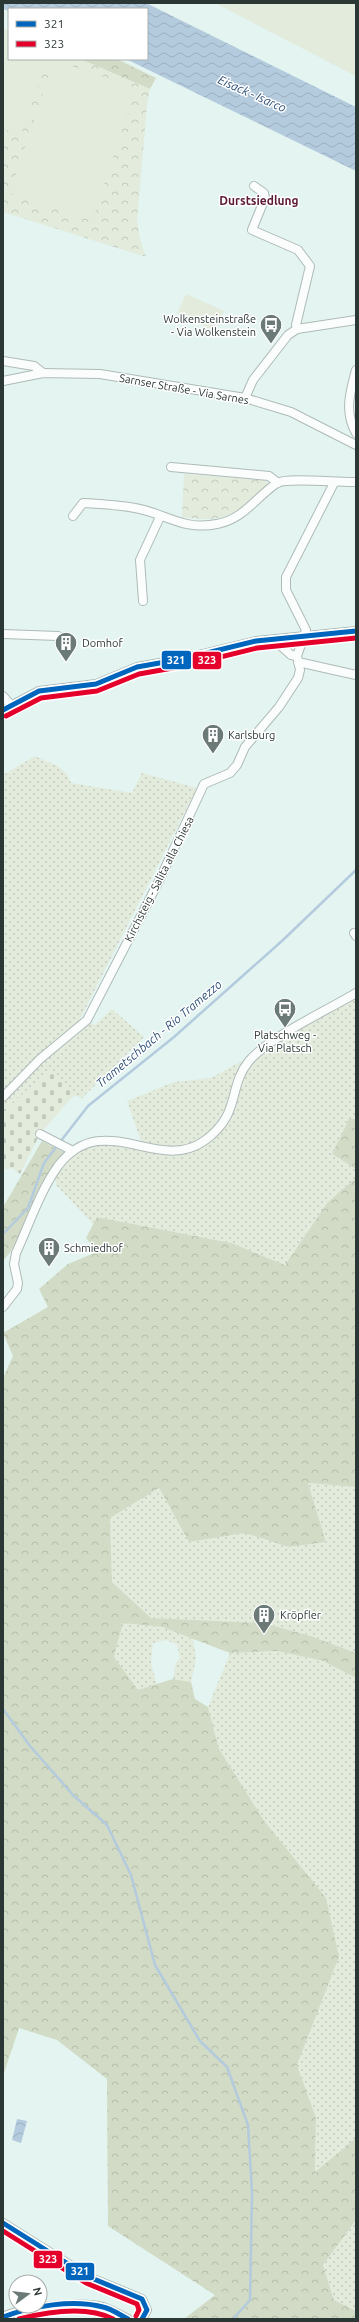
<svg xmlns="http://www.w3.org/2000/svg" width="359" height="2322" viewBox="0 0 359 2322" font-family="Ubuntu,sans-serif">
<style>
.grass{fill:url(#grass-dots)}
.forest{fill:url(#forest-crowns)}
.cemetery{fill:url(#cemetery-stones)}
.park{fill:url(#park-crowns)}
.garden{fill:#e2ebdc}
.water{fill:url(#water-waves)}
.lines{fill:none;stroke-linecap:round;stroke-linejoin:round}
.stream{stroke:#b4cbde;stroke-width:2.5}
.minor-casing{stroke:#aebbb8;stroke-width:10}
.minor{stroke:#fbfdfd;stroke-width:8}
.bus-1-casing{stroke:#fff;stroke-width:8}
.bus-2-casing{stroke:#fff;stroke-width:8}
.bus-1{stroke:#0065bd;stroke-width:5}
.bus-2{stroke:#e4002b;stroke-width:5}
.labels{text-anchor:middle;stroke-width:3;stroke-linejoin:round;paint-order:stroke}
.poi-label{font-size:11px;fill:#2b3735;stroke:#fff;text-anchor:start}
.street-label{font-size:11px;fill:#2b3735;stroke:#fff}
.water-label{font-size:12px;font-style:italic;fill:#2c5078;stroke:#fff}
.neighbourhood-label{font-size:12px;font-weight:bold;fill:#5b1936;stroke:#fff}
.line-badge{stroke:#fff;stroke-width:1.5}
.badge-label{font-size:11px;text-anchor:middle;font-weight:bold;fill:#fff}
</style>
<defs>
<pattern id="grass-dots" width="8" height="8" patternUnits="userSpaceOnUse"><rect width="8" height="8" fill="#e2ebdc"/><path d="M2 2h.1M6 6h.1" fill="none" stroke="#c2cabd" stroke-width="1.8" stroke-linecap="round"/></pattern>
<pattern id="forest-crowns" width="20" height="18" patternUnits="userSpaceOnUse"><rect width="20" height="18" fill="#d1dbc5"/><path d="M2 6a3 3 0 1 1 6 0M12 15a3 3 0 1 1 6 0" fill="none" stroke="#b4bdaa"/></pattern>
<pattern id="cemetery-stones" width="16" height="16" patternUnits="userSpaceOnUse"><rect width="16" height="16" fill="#e2ebdc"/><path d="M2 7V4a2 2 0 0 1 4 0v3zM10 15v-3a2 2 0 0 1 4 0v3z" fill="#c2cabd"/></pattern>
<pattern id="park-crowns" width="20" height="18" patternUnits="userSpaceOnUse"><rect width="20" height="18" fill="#e2ebdc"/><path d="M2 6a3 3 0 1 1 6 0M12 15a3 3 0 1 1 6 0" fill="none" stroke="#c2cabd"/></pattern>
<pattern id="water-waves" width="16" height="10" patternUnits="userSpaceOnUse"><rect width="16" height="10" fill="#b4cbde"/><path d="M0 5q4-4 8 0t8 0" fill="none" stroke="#9bafbf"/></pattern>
</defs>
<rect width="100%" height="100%" fill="#e3f4f1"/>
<!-- grass -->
<g class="grass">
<path d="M35,756C52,765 64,764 71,783L132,793L142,773L197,788L80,1019L95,1025L112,1009L144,1037L82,1098L74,1095L50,1070L6,1110L3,1107V775Z"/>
<polygon points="356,998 356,1119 349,1119 332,1154 356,1169 356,1178 328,1202 285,1265 231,1243 97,1217 93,1224 56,1185 55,1177 75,1153 98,1144 141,1141 127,1101 174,1082 211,1078"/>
<polygon points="308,1483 356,1487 356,1653 311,1636 263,1623 151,1618 112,1582 110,1518 159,1488 189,1542 245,1533 289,1547 326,1542"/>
<polygon points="123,1623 162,1627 193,1639 196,1659 191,1682 173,1679 176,1663 180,1658 177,1645 166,1640 153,1643 151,1664 157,1684 138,1690 114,1658"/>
<polygon points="277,1651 323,1661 356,1678 356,2138 315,2173 316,2118 297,2065 339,1957 265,1822 219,1749 208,1707 230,1653"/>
<polygon points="356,2220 356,2311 334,2300 323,2265"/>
</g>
<!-- forest -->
<g class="forest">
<polygon points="80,59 117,59 156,78 150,89"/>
<polygon points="349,1119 356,1119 356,1169 332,1154"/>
<polygon points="42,1141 65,1153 50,1172 11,1251 3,1261 3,1207"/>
<polygon points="356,1178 356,1487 308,1483 326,1542 289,1547 245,1533 189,1542 159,1488 110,1518 112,1582 151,1618 263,1623 311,1636 356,1653 356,1678 323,1661 277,1651 230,1653 162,1627 123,1623 114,1657 138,1690 173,1679 191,1682 195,1699 208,1707 219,1749 265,1822 326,1898 339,1957 297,2065 316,2118 315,2172 356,2138 356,2220 323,2265 334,2300 356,2311 356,2319 184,2319 215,2295 108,2226 107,2079 57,2040 19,2028 3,2076 3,1378 13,1356 3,1333 48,1307 39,1289 68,1264 97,1252 86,1238 97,1217 231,1243 285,1265 328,1202"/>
</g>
<!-- cemetery -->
<polygon class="cemetery" points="50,1070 74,1095 40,1134 20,1174 12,1168 3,1170 3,1111"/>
<!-- park -->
<g class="park">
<polygon points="3,29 9,31 9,59 80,59 150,89 147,105 137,221 140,239 146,257 3,212"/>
<path d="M184,474L264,480L268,484C264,490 257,494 252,499C226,521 214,521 182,517Z"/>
</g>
<!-- garden -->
<g class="garden">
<polygon points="215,3 356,3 356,76 348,72"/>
<polygon points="3,36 9,38 9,59 47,59 21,135 3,129"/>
<polygon points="54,60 136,88 92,221 10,193"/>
<polygon points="186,294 224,311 215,331 177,314"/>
</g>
<!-- water -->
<g class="water">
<polygon points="3,3 146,3 356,107 356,171 126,59 147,59 147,9 9,9 9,11 3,9"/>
<polygon points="17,2119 27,2121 21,2143 12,2140"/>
</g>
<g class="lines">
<!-- stream -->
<g class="stream">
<polyline points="60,1142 88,1106 174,1037 283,940 356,870"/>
<polyline points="3,1234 28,1208 44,1163 57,1146"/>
<polyline points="3,1709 30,1746 73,1795 107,1825 131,1875 155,1965 200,2041 227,2067 248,2125 252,2193 250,2300 233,2319"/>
</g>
<!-- minor casing -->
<g class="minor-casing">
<g id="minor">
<polyline points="254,186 264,193 265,198 252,230 298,250 310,266 296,325 297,329"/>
<polyline points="3,361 34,366 43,373"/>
<path d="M356,370C350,392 344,412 356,433"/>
<polyline points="3,381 43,373 100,374 245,398 291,412 356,445"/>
<polyline points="245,398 253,380 288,335 297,329 356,320"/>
<polyline points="171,467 269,476 278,483"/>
<path d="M73,516L83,503C100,504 118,505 135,508C165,513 183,531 217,524C244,519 256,497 277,483C287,477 340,483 356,482"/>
<polyline points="143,601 140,560 160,517"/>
<polyline points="3,634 58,636"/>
<polyline points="281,646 291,655 297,656"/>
<polyline points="298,662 356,675"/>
<polyline points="3,696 11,705"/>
<polyline points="3,710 39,691 96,684 137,667 182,659 256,641 356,631"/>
<polyline points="354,933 356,936"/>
<polyline points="3,1097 40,1059 87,1020 159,881 204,784 230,773 237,765 245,747 279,707 298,678 300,670 297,656 306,630 286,590 286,577 334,483"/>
<polyline points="40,1134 73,1151"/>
<path d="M3,1307L17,1289L18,1283L14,1264L16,1253C29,1225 40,1191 58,1166C103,1107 157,1174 204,1141C242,1114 227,1088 249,1061C269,1037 328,1010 356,993"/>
<polyline points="3,2223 89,2277 142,2299 147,2310 142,2319"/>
<path d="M3,2317C23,2307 82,2301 103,2307C112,2310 120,2315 128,2319"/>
</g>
</g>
<!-- minor -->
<use href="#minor" class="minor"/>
<!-- bus-1 casing -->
<g class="bus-1-casing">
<g id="bus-1">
<polyline points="3,710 39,691 96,684 137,667 182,659 256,641 356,631"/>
<polyline points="3,2223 89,2277 142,2299 147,2310 142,2319"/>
<path d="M3,2317C32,2306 73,2299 103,2307C112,2309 120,2315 128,2319"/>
</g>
</g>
<!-- bus-2 casing -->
<g class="bus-2-casing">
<g id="bus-2">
<polyline points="6,716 41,698 97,691 139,674 184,666 257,648 356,638"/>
<polyline points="3,2231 86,2283 137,2304 139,2310 136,2316"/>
<path d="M19,2319C47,2312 86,2305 113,2319"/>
</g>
</g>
<!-- bus-1 -->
<use href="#bus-1" class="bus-1"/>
<!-- bus-2 -->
<use href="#bus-2" class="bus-2"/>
</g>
<!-- icons -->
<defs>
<g id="bus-pin" transform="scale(1.15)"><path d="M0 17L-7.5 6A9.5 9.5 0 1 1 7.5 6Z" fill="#6b7977" stroke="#fff"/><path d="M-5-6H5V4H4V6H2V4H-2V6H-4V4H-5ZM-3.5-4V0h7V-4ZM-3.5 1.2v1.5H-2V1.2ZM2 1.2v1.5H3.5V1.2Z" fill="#fff"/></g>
<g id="building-pin" transform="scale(1.15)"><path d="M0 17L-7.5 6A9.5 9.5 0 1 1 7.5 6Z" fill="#6b7977" stroke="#fff"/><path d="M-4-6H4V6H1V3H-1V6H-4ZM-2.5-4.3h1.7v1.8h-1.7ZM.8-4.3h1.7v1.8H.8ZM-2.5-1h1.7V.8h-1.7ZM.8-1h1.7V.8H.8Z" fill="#fff"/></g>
</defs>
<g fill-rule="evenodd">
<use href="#bus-pin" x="271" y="325"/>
<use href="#building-pin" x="66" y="643"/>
<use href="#building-pin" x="213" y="735"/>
<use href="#bus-pin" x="285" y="1009"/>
<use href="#building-pin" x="49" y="1248"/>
<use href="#building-pin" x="264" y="1615"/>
</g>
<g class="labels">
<!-- poi labels -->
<g class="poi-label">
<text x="256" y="323" text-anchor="end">Wolkensteinstraße<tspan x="256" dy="13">- Via Wolkenstein</tspan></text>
<text x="82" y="647">Domhof</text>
<text x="228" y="739">Karlsburg</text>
<text x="285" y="1039" text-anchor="middle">Platschweg -<tspan x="285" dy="13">Via Platsch</tspan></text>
<text x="64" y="1252">Schmiedhof</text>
<text x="280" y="1619">Kröpfler</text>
</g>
<!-- street labels -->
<g class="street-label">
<text transform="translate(184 389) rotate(10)" y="4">Sarnser Straße - Via Sarnes</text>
<text transform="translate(159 879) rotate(-63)" y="4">Kirchsteig - Salita alla Chiesa</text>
</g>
<!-- water labels -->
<g class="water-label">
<text transform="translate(252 94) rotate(24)" y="4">Eisack - Isarco</text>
<text transform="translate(159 1034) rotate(-40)" y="4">Trametschbach - Rio Tramezzo</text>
</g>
<!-- neighbourhood labels -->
<g class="neighbourhood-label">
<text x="259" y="205">Durstsiedlung</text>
</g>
</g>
<g class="line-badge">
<rect x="161" y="650" width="31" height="20" rx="4" fill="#0065bd"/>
<rect x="192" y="651" width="30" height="19" rx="4" fill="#e4002b"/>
<rect x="33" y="2250" width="30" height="19" rx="4" fill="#e4002b"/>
<rect x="65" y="2262" width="30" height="19" rx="4" fill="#0065bd"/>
</g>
<g class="badge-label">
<text x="176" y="664">321</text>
<text x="207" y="664">323</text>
<text x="48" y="2263">323</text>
<text x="80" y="2275">321</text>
</g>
<!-- border -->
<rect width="359" height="2322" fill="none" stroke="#2b3735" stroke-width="8"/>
<!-- legend -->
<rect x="8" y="8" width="140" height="52" fill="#ffffff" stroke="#aaafae"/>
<rect x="16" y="21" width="20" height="6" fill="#0065bd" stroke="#aaafae"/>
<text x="44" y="28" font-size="12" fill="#2b3735">321</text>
<rect x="16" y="41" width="20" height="6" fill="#e4002b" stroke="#aaafae"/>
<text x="44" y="48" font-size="12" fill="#2b3735">323</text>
<!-- north arrow -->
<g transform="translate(28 2294) rotate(75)"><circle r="19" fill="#ffffff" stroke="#aaafae"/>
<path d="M0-3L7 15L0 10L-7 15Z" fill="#6b7977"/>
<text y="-6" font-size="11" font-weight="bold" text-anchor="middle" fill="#2b3735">N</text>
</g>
</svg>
